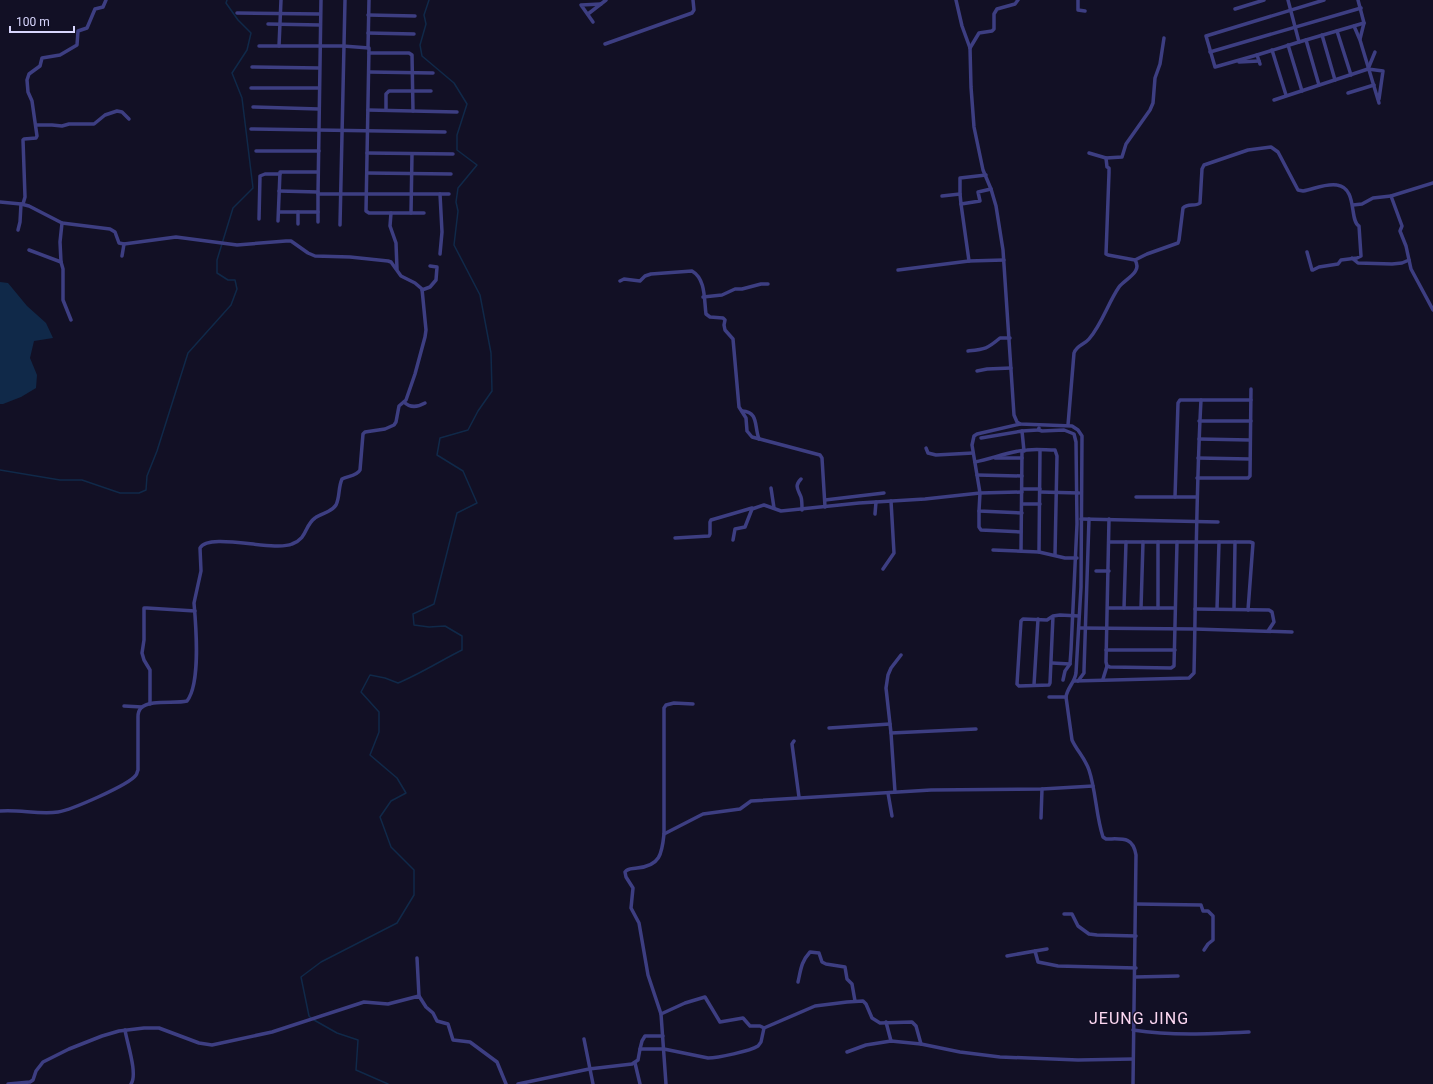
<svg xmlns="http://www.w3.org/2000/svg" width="1433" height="1084" viewBox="0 0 1433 1084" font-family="Roboto,sans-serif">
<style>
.water{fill:#102949}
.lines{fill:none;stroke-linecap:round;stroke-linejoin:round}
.stream{stroke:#102949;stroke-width:1.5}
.street{stroke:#3d3e82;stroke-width:3.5}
.labels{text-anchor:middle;stroke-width:3;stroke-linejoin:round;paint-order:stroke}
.quarter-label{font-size:16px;letter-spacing:1px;fill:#fdd8f2;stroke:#121025}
</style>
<rect width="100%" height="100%" fill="#121025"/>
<!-- water -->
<polygon class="water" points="0,282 8,283 27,306 46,323 53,338 34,341 30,358 37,375 36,388 21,397 3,404 0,404"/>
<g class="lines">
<!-- stream -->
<g class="stream">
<polyline points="0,470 60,480 82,480 120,493 139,493 146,490 147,476 157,451 188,353 231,305 237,289 235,280 228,280 217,273 217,260 233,208 253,188 242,98 232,73 247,50 251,33 238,20 226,3 227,0"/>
<path d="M311,1018L309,1016L301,977L321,962L397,923L414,895V870L391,847L380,817L391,801L406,793L397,778L370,755L379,732V712L361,692L370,675L385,678L398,683C420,674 440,661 462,650V636L445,626L429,627L414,625L413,614L434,604L457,513L477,503L463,471L437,455L440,438L468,430L478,411L492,391L491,353L480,295L454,245L458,211L456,202L458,188L477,165L457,150V135L467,104L454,83L422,56L420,45L426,24L424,15L429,0"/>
<polyline points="314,1020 337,1033 358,1040 356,1070 388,1084"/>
</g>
<!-- street -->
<g class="street">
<polyline points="321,0 318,194 449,194"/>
<path d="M956,0L962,26L970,48L971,87L974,127L983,170L991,189L996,206L1003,250L1014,415L1017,422L1020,424L1072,426L1078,430L1082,436L1081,587L1076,673C1075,682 1067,688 1066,697L1072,740C1077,751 1085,758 1089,770C1096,791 1096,816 1103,837L1106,839C1122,839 1133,836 1136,855L1133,1084"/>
<polyline points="1078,0 1078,10 1085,11"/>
<polyline points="1235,9 1264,0"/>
<polyline points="237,13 320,14"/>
<polyline points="588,14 606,0"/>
<polyline points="368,15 415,16"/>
<polyline points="593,22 581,5 601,4"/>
<polyline points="268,24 320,25"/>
<polyline points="1354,26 1360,40 1379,103"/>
<polyline points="1337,31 1351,75"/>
<polyline points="368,33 414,34"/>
<polyline points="1322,35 1335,80"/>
<polyline points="1360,39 1364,23"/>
<polyline points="1306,40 1319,85"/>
<polyline points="1299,42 1364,23 1358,0"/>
<polyline points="605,44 692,13 694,10 693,0"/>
<polyline points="1288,45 1302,91"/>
<polyline points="259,46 343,46 369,48 366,211 369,213 424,213"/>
<polyline points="279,46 281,0"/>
<polyline points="368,48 369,0"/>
<polyline points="970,48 979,33 992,31 994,29 994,14 997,9 1015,4 1018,0"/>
<polyline points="1272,50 1286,95"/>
<polyline points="1210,52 1361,8"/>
<polyline points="1375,52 1368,69 1383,71 1379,99"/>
<polyline points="369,53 409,53 412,55 413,111"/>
<polyline points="1257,55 1299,42 1288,0"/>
<polyline points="1239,62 1259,61"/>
<polyline points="1260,64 1257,55 1215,67 1206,36 1324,0"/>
<polyline points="252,67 319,68"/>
<polyline points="369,72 433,73"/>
<polyline points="251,88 319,88"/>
<polyline points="1348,93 1374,85"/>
<polyline points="1274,100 1368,69"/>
<polyline points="253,107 319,109"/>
<polyline points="368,110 457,112"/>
<polyline points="386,110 386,94 389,91 431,91"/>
<polyline points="36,125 52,125 62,126 69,124 94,124 105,115 117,111 122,112 129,119"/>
<polyline points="251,129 445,132"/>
<polyline points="256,151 319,151"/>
<polyline points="367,153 453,154"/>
<polyline points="1089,153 1106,158 1122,157 1126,144 1150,110 1153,103 1155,78 1160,64 1164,38"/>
<polyline points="367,173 451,174"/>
<polyline points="279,191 318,192"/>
<polyline points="318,194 318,222"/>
<polyline points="960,194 960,178 986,175"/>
<polyline points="942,196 960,194 961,204 980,201 978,192 991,189"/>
<polyline points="1391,196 1402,226 1400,231 1406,246 1411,269 1433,310"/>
<path d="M0,202L21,204L29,206L62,223L110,229L115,232L119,243L124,244L176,237L237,245L286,241H291L308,253L315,256L350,257L388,261L391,262L401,276L415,283L422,289L426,330L425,337L415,374L406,400L399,406L396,422L394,425L385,429L365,432L363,434L360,470C357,476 348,476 342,479C338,488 340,497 336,505C331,513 321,513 315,518C304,526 308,538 292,544C274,552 209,532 200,548L201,571L194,603C196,626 201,683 187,701C175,704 150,699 141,708C139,710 138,714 138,717V770C137,772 137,774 136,775C129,785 71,810 58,812C39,815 19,809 0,811"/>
<polyline points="23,204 25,197 23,140 24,139 36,138 37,136 32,101 28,92 27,80 29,74 40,66 42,58 60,55 77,45 78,31 87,28 95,9 103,7 106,0"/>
<polyline points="961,204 969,261"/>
<polyline points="1353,205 1362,204 1373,198 1391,196 1433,183"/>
<polyline points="279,212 318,212"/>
<polyline points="391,213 390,226 396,243 397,269"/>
<polyline points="411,213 412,154"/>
<polyline points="259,219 260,176 265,174 280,174"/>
<polyline points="278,221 280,172 318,172"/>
<polyline points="62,223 60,242 61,262 63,269 63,300 71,320"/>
<polyline points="298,224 298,212"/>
<polyline points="340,225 345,0"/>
<polyline points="18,230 20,222 21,204"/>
<polyline points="29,250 61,262"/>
<polyline points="440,254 442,232 440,194"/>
<polyline points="122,256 124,244"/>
<polyline points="1352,258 1358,263 1392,264 1402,263 1409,260"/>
<path d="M1135,260L1147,254L1178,243L1179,240L1183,208C1188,203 1195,207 1200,203L1202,169L1204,165L1248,150L1271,147L1278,152L1298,190L1303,191C1314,189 1326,183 1337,185C1358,188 1349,221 1359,226L1361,256L1357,258L1341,260L1338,264L1319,267L1313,270H1312L1307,252"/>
<polyline points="898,270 969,261 1004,260"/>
<path d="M620,281L624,279L640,281L645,276L651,274L692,271C706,279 704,300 706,314L710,317L723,318L725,320L724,325L725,330L733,339L739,407L746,418L747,431L752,437L820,455L822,458L825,507"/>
<polyline points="422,290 430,287 436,280 437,267 430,266"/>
<polyline points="703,297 722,295 735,289 742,289 761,284 768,284"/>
<path d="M968,351C985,349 987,349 1000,338H1010"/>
<polyline points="977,371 987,369 1011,368"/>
<path d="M404,402C410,408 418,407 425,403"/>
<path d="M742,411C759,412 754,426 759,439"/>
<polyline points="1199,421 1251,421"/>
<polyline points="1020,424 977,434 974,436 972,445 980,493 979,511 1022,513"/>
<path d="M1068,425L1074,353C1077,345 1084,345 1089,339C1102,324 1108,303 1119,287C1125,279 1143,272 1135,260L1108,255L1106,254L1109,173V168L1107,167L1106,158"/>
<polyline points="1039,430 1042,431 1064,430 1074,434 1076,442 1077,524 1071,650 1070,664 1065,671 1063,680"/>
<polyline points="1022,431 1038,430 1039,428"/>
<polyline points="981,438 1022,431 1024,451"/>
<polyline points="1199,439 1250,440"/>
<polyline points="926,448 928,453 936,455 973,453"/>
<polyline points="995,458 1022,458"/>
<polyline points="1198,458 1250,459"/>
<path d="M975,462C992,459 1009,451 1027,450C1036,449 1046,450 1055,450L1057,456L1055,555"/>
<polyline points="977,475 1022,476"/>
<polyline points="1197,478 1248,478 1250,476 1251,389"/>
<path d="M801,479C794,486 798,489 801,497C802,500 802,506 802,510"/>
<polyline points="771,488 774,508"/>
<polyline points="1022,489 1040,489"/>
<polyline points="1040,492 1079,493"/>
<polyline points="1136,497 1196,497"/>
<polyline points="1175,497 1178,403 1180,400 1201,400"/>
<polyline points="825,500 884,493"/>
<polyline points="1022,504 1040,504"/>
<polyline points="979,511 979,527 981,530 1021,532"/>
<polyline points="875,514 876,502"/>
<polyline points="1081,519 1218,522"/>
<polyline points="1109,519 1106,662 1107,666 1110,667 1171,668 1174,666 1177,542"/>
<polyline points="675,538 709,536 710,534 710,522 711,520 752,508"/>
<polyline points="733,540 735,529 745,527 752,509 764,505 781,511 859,503 925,499 980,493 1022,492"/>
<polyline points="1109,542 1250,542 1253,543 1248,610"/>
<polyline points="993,550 1039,552 1065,558 1077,558"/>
<polyline points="1021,551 1022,451"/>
<polyline points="1039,552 1040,450"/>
<polyline points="883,569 894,553 891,501"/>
<polyline points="1096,571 1109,571"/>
<polyline points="1108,608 1175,608"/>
<polyline points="1124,608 1126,542"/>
<polyline points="1141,608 1143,542"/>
<polyline points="1158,608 1158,542"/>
<polyline points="1195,609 1269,610 1272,612 1274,622 1268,631"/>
<polyline points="1217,609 1219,542"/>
<polyline points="1234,609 1235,542"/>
<polyline points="1053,616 1050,683 1049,685 1019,686 1017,684 1021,621 1023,619 1047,620 1053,616 1060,615 1079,616"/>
<polyline points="1079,628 1195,629 1292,632"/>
<polyline points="1106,650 1175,650"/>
<polyline points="1052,663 1070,664"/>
<polyline points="1103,679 1107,666"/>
<path d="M1074,681L1189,678L1194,673C1196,582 1196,491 1201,400H1251"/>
<polyline points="1078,681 1084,673 1084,670 1089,519"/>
<polyline points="1034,685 1038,619"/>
<polyline points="1049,697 1066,697"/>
<polyline points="150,704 150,670 144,660 142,653 144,640 144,608 147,608 195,611"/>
<polyline points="124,706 142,707"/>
<polyline points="829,728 890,724"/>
<polyline points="891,733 976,729"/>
<polyline points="794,741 792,744 799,797"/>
<polyline points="895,792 891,733 886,688 888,675 891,668 901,655"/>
<polyline points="888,793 892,816"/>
<polyline points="1041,818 1042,789"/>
<polyline points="664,834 703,814 740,809 751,801 931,790 1042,789 1093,786"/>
<polyline points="1136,904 1201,905 1203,911 1208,911 1213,916 1213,940 1208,944 1204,950"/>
<polyline points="1064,914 1072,914 1078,926 1089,934 1097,935 1136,936"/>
<polyline points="1035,951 1047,949"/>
<polyline points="1007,956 1035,951 1038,962 1058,966 1136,968"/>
<polyline points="417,958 419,996"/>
<polyline points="1135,977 1178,976"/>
<path d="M798,982C801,969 801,962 810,952L819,953L822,962L826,964L845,967L847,979L852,984L855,1001"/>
<polyline points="661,1014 685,1003 705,997 720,1022 743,1018 750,1026 760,1026 764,1028"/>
<polyline points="886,1022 891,1041"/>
<path d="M125,1030C127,1043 138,1074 131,1084"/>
<path d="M1133,1030C1172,1036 1210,1034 1249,1032"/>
<polyline points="584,1039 593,1084"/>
<polyline points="640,1049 642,1041 645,1036 663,1036"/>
<polyline points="847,1052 866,1045 891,1041 921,1044 960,1052 1000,1057 1078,1060 1133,1059"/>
<polyline points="635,1063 640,1084"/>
<polyline points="8,1084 30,1082 33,1080 36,1071 43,1062 69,1049 102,1036 119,1031 144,1028 159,1028 199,1043 212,1045 272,1032 364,1002 388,1004 419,996 426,1007 433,1013 437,1021 448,1024 453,1040 470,1042 497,1062 506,1084"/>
<path d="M518,1084L589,1069L632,1064L638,1060L640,1049H664L708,1058C718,1058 750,1051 758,1046L761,1042L764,1028L815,1006L847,1002L863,1001L866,1004L872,1018L880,1023L912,1022L916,1026L921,1044"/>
<path d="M666,1084L661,1014L648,975L639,923L631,908L633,888L626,877L625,872C628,868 632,869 637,868C660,866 662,854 664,834V708L666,705L674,703L693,704"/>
</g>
</g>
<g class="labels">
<!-- quarter labels -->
<g class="quarter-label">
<text x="1139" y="1024">JEUNG JING</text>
</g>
</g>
<!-- scale -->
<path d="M10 26v6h64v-6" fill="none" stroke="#d8d6fd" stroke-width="2"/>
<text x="16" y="26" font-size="12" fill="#d8d6fd" stroke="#121025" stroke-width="3" paint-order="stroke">100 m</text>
</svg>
